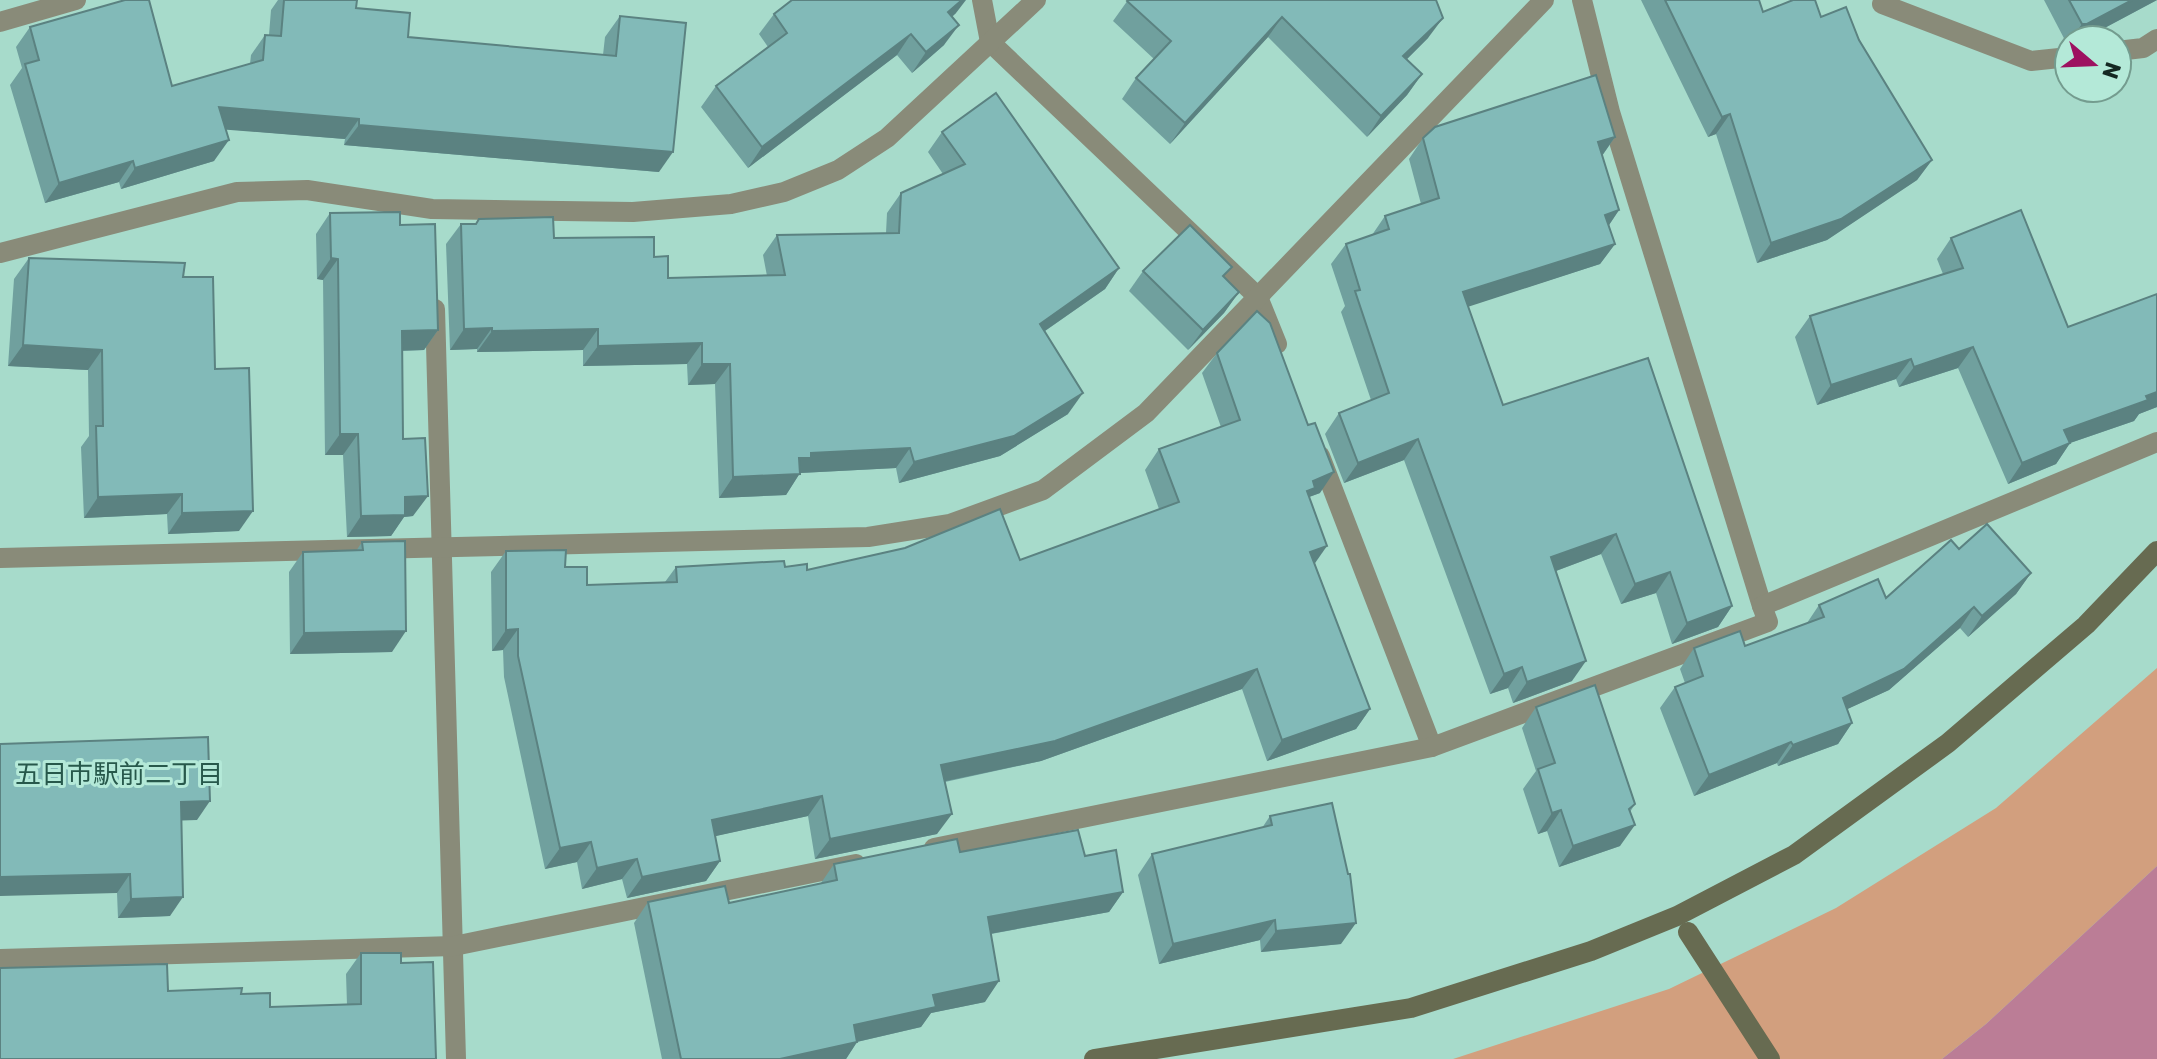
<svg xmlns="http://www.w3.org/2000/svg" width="2157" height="1059" viewBox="0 0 2157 1059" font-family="Rubik,'Noto Sans JP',sans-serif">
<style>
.green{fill:#d29f7e}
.water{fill:#bb7d96}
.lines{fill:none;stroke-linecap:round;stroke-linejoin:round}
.street{stroke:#898b79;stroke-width:20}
.secondary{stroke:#676b51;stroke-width:20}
.wall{fill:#70a09e}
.shaded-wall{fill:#5b8281}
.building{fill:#82bab8;stroke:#5b8281;stroke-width:2}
.labels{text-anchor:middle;stroke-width:6;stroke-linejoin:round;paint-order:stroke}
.neighbourhood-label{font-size:26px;fill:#27584b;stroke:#b4e9d8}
</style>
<rect width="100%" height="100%" fill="#a7dbcb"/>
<!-- green -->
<polygon class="green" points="2157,668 2157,866 1986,1024 1942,1059 1453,1059 1669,989 1836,908 1996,808"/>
<!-- water -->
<polygon class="water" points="2157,866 2157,1059 1942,1059 1986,1024"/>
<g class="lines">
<!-- street -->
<g class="street">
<polyline points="982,0 990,42 1258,297 1277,344"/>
<polyline points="1582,0 1610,112 1762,606"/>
<polyline points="1882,4 2031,61 2069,57"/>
<polyline points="0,22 76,0"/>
<polyline points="2117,51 2143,48 2157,39"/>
<polyline points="0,253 237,192 307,190 432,209 633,212 731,204 784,192 838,170 887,138 1036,0"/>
<polyline points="435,309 456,1059"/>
<polyline points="1320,456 1432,747"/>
<polyline points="0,558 868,537 950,524 1043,490 1146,413 1544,0"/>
<polyline points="934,848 1432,747 1768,622 1762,606 2157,442"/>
<polyline points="0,959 454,946 856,864"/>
</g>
<!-- secondary -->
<g class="secondary">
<polyline points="1688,932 1770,1059"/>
<polyline points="1094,1059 1411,1008 1591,951 1677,916 1794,855 1948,743 2086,625 2157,551"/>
</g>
</g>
<!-- wall -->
<g class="wall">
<polygon points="278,0 357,0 356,8 408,37 603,55 605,37 620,16 659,172 344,145 345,139 225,129 214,161 121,189 119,182 45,203 10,85 22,68 16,47 30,27 172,86 250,64 251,55 265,35 269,35 271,10"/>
<polygon points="1128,0 1436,0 1428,38 1407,59 1422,74 1407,95 1367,137 1268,37 1170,144 1122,99 1136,78 1154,59 1113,21"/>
<polygon points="1641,0 1759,0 1763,12 1821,17 1859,40 1932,160 1917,180 1827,240 1757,263 1716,134 1708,137"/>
<polygon points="2044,0 2157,0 2082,40 2069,40 2069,44 2067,44"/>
<polygon points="956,13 952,17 944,45 912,73 897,55 748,168 701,107 716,86 768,47 759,34 774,14"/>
<polygon points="942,132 1119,268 1105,289 1045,331 1068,414 1000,456 899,483 896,468 800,473 786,495 719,498 715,384 688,385 687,364 583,366 583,350 477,352 477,349 450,350 446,244 461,224 554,238 654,257 668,278 767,276 763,255 777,235 886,233 887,213 901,193 943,174 928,152"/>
<polygon points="1615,137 1602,156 1619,210 1609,225 1615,244 1600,264 1468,306 1503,405 1732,606 1718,627 1672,644 1656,593 1621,604 1601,554 1556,571 1572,681 1513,703 1508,688 1490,694 1404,460 1344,483 1325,434 1339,413 1371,400 1341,312 1345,306 1331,264 1346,244 1372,235 1385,216 1421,204 1409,159 1423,138"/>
<polygon points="330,213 400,225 438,330 424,350 402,351 403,439 413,516 404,517 391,536 347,537 343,455 325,455 323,280 317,279 316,234"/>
<polygon points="1951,238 2068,327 2157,294 2157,407 2139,414 2134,421 2070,443 2056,464 2008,484 1958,368 1899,387 1896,379 1817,405 1795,337 1810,316 1943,274 1937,259"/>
<polygon points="29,258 183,277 215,369 239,531 168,534 167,514 84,518 81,447 89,436 88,370 8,366 14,279"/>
<polygon points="1143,271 1224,278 1239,292 1224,313 1188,350 1129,291"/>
<polygon points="1217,353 1320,493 1309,497 1315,564 1370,709 1356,729 1267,761 1242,689 1041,761 945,782 937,834 815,859 808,816 715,836 720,861 706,881 627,898 622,879 582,889 577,862 545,869 504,677 503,650 492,651 491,572 506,551 565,567 587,585 665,582 676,567 785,567 807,570 1020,560 1159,509 1145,470 1159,449 1221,427 1202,373"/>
<polygon points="362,542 392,652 290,654 289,572 303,552 356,551"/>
<polygon points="1959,549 2031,573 2016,594 1968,637 1960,628 1889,690 1847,709 1852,723 1838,744 1778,766 1777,763 1694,796 1660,708 1675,687 1685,683 1680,669 1694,648 1745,646 1807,623 1819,605 1886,598"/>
<polygon points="1536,707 1635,804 1630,812 1620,846 1559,867 1547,831 1538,834 1523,789 1536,771 1522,728"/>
<polygon points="0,744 197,820 181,820 170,916 118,918 117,893"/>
<polygon points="1270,816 1341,944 1261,952 1260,940 1159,964 1138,875 1152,854 1262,828"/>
<polygon points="960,852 1085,856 1123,892 1109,912 991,934 985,1002 931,1013 921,1027 857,1042 846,1059 662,1059 634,923 648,902 729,903 821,883 834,864"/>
<polygon points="361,953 401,963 436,1059 168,991 241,994 270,1007 347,1005 346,974"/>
</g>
<!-- shaded-wall -->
<g class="shaded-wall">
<polygon points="962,0 966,0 956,13 934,32 948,12"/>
<polygon points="2132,0 2157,0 2082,40 2070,40 2082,24"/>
<polygon points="1282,17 1268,37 1170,144 1185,123"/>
<polygon points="1443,18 1428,38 1389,77 1403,56"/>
<polygon points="959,25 944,45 912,73 926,52"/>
<polygon points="911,34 897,55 748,168 762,147"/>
<polygon points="1422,74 1407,95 1367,137 1381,116"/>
<polygon points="219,107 359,119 345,139 205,128"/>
<polygon points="1730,114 1716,134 1708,137 1722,117"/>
<polygon points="359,125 673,152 659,172 344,145"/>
<polygon points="1615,137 1601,157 1598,142"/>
<polygon points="229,140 214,161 121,189 135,168"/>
<polygon points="1932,160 1917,180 1827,240 1757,263 1771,243"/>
<polygon points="133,161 119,182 45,203 59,183"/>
<polygon points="1619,210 1605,231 1605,215"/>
<polygon points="1615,244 1600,264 1449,313 1463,292"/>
<polygon points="331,258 338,259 323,280 317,279"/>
<polygon points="1119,268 1105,289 1026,344 1040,324"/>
<polygon points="1239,292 1224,313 1188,350 1203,330"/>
<polygon points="492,328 477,349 450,350 464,329"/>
<polygon points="598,329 583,350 477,352 492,331"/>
<polygon points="438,330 424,350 388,351 402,331"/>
<polygon points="702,343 687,364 583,366 598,346"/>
<polygon points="23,345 102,350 88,370 8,366"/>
<polygon points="1973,347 1958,368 1899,387 1914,367"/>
<polygon points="1911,359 1896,379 1817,405 1831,385"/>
<polygon points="702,364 730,364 715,384 688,385"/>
<polygon points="2157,392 2157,407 2139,414 2134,421 2070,443 2056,464 2008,484 2022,463 2064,430"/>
<polygon points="1083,393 1068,414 1000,456 899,483 914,462"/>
<polygon points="340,434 358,434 343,455 325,455"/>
<polygon points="1418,439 1404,460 1344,483 1358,463"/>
<polygon points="910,448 896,468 800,473 786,495 719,498 733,477 799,458 811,453"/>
<polygon points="1334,472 1320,493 1309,497 1293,512 1313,481"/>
<polygon points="182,494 167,514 84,518 98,497"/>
<polygon points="428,496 413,516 404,517 391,536 347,537 361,516 405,497"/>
<polygon points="253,511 239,531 168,534 182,513"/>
<polygon points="1616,534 1601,554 1537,578 1551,557"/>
<polygon points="1327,546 1313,566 1310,552"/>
<polygon points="1670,572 1656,593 1621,604 1635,584"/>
<polygon points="2031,573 2016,594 1968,637 1982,616"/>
<polygon points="1732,606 1718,627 1672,644 1687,623"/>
<polygon points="1974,607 1960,628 1889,690 1828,718 1843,698"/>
<polygon points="518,629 503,650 492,651 506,630"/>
<polygon points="406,631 392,652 290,654 304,633"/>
<polygon points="1586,661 1572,681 1513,703 1527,682"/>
<polygon points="1522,667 1508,688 1490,694 1504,674"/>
<polygon points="1257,669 1242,689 1041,761 927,785 941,765"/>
<polygon points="1370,709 1356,729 1267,761 1282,740"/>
<polygon points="1852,723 1838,744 1778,766 1793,745"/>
<polygon points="1791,742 1777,763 1694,796 1709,775"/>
<polygon points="822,796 808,816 698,840 712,820"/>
<polygon points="210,801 197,820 167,821 181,802"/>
<polygon points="1561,810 1547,831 1538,834 1552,813"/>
<polygon points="952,814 937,834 815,859 830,839"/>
<polygon points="1635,825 1620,846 1559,867 1573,846"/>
<polygon points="591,842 577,862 545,869 560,848"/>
<polygon points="637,859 622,879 582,889 597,868"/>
<polygon points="720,861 706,881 627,898 642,877"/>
<polygon points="130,874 117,893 0,896 0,877"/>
<polygon points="1123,892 1109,912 973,937 988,917"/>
<polygon points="183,897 170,916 118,918 131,899"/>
<polygon points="1275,920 1260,940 1159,964 1173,944"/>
<polygon points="1356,923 1341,944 1261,952 1276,931"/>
<polygon points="999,981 985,1002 931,1013 921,1027 839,1046 854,1025 933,995"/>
<polygon points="857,1042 846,1059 780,1059"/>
</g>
<!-- building -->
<g class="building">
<polygon points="125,0 149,0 172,86 263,60 265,35 281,36 284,0 357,0 356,8 410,13 408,37 616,56 620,16 686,23 673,152 359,125 359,119 219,107 229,140 135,168 133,161 59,183 25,64 39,60 30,27"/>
<polygon points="792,0 962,0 948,12 959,25 926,52 911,34 762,147 716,86 787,33 774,14"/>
<polygon points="1128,0 1436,0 1443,18 1403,56 1422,74 1381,116 1282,17 1185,123 1136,78 1171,41 1127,1"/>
<polygon points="1665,0 1759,0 1763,12 1793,0 1815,0 1821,17 1846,7 1859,40 1932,160 1841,219 1771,243 1730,114 1722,117"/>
<polygon points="2069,0 2132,0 2087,24 2082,24"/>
<polygon points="1596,75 1615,137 1598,142 1619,210 1605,215 1615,244 1463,292 1503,405 1648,358 1732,606 1687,623 1670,572 1635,584 1616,534 1551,557 1586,661 1527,682 1522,667 1504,674 1418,439 1358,463 1339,413 1389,393 1355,291 1360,290 1346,244 1389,229 1385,216 1439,198 1423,138 1435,127"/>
<polygon points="996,93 1119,268 1040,324 1083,393 1014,436 914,462 910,448 811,453 811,458 799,458 800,474 733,477 730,364 702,364 702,343 598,346 598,329 492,331 492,328 464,329 461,224 476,224 479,219 553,217 554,238 654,237 654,257 668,256 668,278 785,275 777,235 899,233 901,193 965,164 942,132"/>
<polygon points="2021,210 2068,327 2157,294 2157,392 2146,396 2148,400 2064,430 2070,443 2022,463 1973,347 1914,367 1911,359 1831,385 1810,316 1963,268 1951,238"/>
<polygon points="400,212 400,225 435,224 438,330 402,331 403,439 425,438 428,496 405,497 405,515 361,516 358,434 340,434 338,259 331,258 330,213"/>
<polygon points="1190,225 1232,267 1223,276 1239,292 1203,330 1143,271"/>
<polygon points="29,258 185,263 183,277 213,277 215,369 249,368 253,511 182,513 182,494 98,497 96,426 103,426 102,350 23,345"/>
<polygon points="1257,311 1270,323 1308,425 1315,423 1334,472 1313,481 1315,488 1307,491 1327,546 1310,552 1370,709 1282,740 1257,669 1055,741 941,765 952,814 830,839 822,796 712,820 720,861 642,877 637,859 597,868 591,842 560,848 518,656 518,629 506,630 506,551 566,550 565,567 587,567 587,585 677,582 676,567 784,561 785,567 807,564 807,570 905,548 1000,509 1020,560 1179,502 1159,449 1240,420 1217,353"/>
<polygon points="1987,524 2031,573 1982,616 1974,607 1904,669 1843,698 1852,723 1793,745 1791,742 1709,775 1675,687 1703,676 1694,648 1740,631 1745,646 1824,617 1819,605 1878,579 1886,598 1951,540 1959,549"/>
<polygon points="405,541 406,631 304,633 303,552 363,550 362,542"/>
<polygon points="1595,685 1635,804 1629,809 1635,825 1573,846 1561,810 1552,813 1538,769 1555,763 1536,707"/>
<polygon points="208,737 210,801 181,802 183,897 131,899 130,874 0,877 0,744"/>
<polygon points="1332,803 1348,874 1350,874 1356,923 1276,931 1275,920 1173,944 1152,854 1272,825 1270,816"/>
<polygon points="1078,830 1085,856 1116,850 1123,892 988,917 999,981 933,995 936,1007 854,1025 857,1042 780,1059 681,1059 648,902 725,886 729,903 837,880 834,864 957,839 960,852"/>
<polygon points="361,953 401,953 401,963 433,962 436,1059 0,1059 0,968 167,964 168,991 242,988 241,994 270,993 270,1007 361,1004"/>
</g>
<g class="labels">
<!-- neighbourhood labels -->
<g class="neighbourhood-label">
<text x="119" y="783">五日市駅前二丁目</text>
</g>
</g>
<!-- north arrow -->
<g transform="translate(2093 64) rotate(109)"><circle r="38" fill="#b4e9d8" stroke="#749c8f" stroke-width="2"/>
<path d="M0-6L14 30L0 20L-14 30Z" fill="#9d1160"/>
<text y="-12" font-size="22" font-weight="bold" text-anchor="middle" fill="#142822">N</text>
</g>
</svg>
